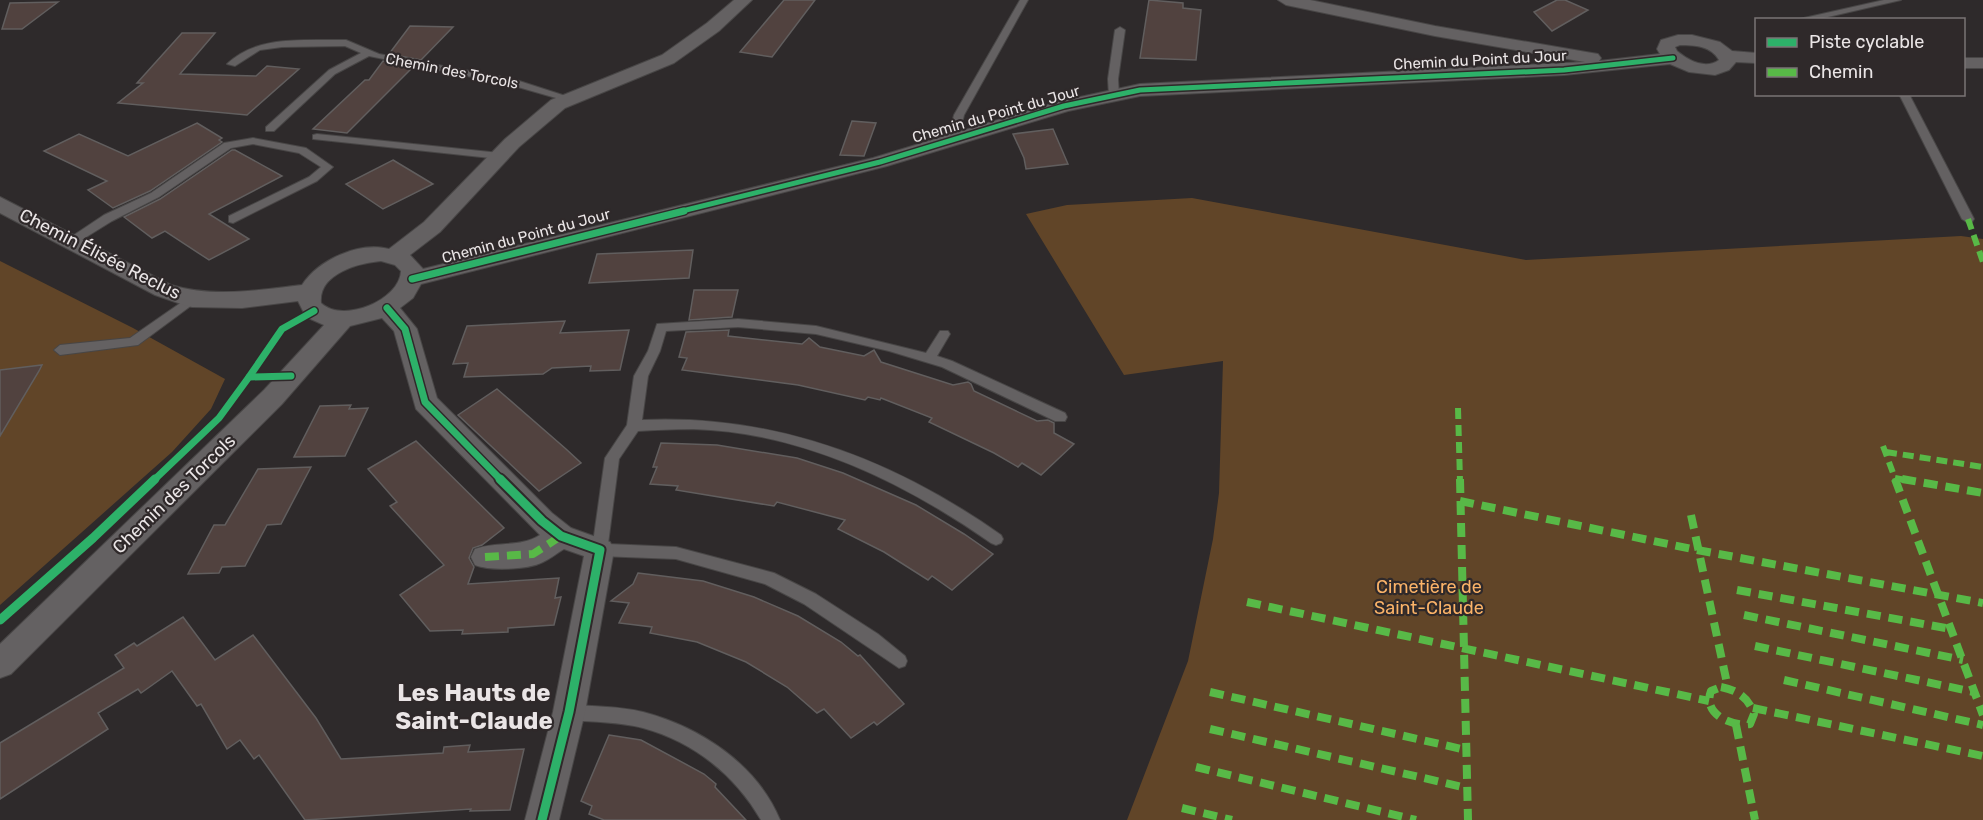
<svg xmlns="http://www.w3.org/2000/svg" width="1983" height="820" viewBox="0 0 1983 820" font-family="Rubik,sans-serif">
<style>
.green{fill:#614528}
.building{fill:#51423f;stroke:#615e5e;stroke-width:1.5}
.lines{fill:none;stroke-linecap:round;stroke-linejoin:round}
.lane-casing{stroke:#484646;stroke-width:2}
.street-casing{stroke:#484646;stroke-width:2}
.lane{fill:#646162;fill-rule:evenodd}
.street{fill:#646162;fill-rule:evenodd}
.quiet-far1{stroke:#58b947;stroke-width:6;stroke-dasharray:11 6;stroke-linecap:butt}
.quiet{stroke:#58b947;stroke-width:8;stroke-dasharray:14 8;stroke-linecap:butt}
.cycleway-far2-casing{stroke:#2f292a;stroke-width:8}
.cycleway-far1-casing{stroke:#2f292a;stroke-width:10}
.cycleway-casing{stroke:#2f292a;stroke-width:13}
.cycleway-far2{stroke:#2db169;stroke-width:5}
.cycleway-far1{stroke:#2db169;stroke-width:7}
.cycleway{stroke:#2db169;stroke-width:9}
.labels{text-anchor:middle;stroke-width:4.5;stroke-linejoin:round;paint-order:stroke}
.far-street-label{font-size:15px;fill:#eae5e6;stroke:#2f292a}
.street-label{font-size:18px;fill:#eae5e6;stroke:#2f292a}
.park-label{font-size:18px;fill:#fbb368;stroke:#2f292a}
.near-neighbourhood-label{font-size:24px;font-weight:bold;fill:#eae5e6;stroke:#2f292a}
</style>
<rect width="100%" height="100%" fill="#2e2a2b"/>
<!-- green -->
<g class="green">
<polygon points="1192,198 1526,260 1961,236 1983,239 1983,820 1127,820 1188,661 1213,539 1219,493 1223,361 1124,375 1026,214 1067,205"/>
<polygon points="0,261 133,328 225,379 211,409 172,452 0,605"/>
</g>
<!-- building -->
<g class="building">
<polygon points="784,0 815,0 772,57 740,52"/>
<polygon points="1149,0 1183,3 1183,8 1201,10 1196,60 1140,58"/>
<polygon points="1557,0 1565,0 1588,10 1552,31 1534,12"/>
<polygon points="58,2 22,29 2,29 10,3"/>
<polygon points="410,26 453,27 421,60 389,54"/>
<polygon points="182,33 215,33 180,74 256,76 267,66 299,69 247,115 118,103 143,83 137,83"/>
<polygon points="383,61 413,67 347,133 313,129 365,80 369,80"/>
<polygon points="852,121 876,123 864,156 840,155"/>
<polygon points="197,123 222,138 219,140 222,142 150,191 113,208 88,190 107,181 44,151 79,134 128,156"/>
<polygon points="1053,129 1068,164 1026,169 1024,158 1013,134"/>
<polygon points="232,150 235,150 282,176 209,214 249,239 209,260 165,231 152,238 124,217 160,199"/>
<polygon points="393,160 433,184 383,209 346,184"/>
<polygon points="693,250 689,278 589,283 597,254"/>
<polygon points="694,290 738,290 732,317 689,320"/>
<polygon points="565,321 560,333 629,330 620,370 590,371 591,366 552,368 543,374 464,377 468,363 453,364 467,326"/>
<polygon points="729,330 728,336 802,344 809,338 820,347 864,356 874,350 881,362 953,385 968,382 971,384 974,391 1037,421 1048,420 1054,423 1054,433 1074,444 1041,475 1022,463 1018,467 994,453 929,422 932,418 881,398 880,400 868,397 865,400 798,385 682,370 687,358 679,357 686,332"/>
<polygon points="42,365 39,371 0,436 0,370"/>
<polygon points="497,389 566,449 581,463 539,491 458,415"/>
<polygon points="351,405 349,409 368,408 345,456 294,457 320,406"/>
<polygon points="416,441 504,528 482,545 473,548 469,558 474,567 468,584 559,578 555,598 561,597 554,625 508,628 508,632 462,634 463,630 430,631 400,595 444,565 390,506 397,502 368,469"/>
<polygon points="661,443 717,445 797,458 843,473 916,505 964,534 993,554 952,590 932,576 928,580 884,552 838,529 845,520 777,502 774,506 676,490 678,486 650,484 657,467 653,467"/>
<polygon points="311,467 281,524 267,525 245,566 222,567 219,573 188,574 214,525 225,525 258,469"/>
<polygon points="638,573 703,581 754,597 798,616 841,642 858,656 860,655 904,704 877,725 874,722 851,738 824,709 817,713 787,687 746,662 697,642 650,633 652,627 619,623 629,603 611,601 633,584"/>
<polygon points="183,617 215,660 253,635 316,718 341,759 443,753 444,747 470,745 468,752 524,749 510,810 470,811 471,809 305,820 259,755 254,759 240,740 227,749 201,704 197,706 172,671 141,693 138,689 98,713 108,729 0,799 0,743 124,668 115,655 134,643 137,646"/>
<polygon points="609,735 641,740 704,774 716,784 715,787 746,820 604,820 589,814 592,806 581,801"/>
</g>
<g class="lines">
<!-- lane casing -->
<g class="lane-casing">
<g id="lane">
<polygon points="1020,0 1028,0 964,115 958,140 957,142 949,142 948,140 954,115"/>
<polygon points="1884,0 1901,0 1815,20 1795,20"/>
<polygon points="1120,27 1125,30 1118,79 1119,96 1114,99 1109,96 1108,79 1115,30"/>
<path d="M346,40L379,54L513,79L575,99L570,102L511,85L369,56L335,74L274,131H266V127L329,70L361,53L345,46L282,47L260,50L235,66L227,64C258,34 306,41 346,40Z"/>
<polygon points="1899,94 1909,94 1974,219 1972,222 1968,223 1962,219"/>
<polygon points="317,134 500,153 505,156 500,159 313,139 313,135"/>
<polygon points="253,138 306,148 333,167 317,181 233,223 229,222 229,216 309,177 321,167 299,153 253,144 231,148 159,197 112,221 75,244 71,245 65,241 104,215 151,193 224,143"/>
<polygon points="192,295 196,296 198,299 196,302 138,345 60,355 54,350 60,345 130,338"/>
<path d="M738,319L816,326L926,353L940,331H948L950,334L937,356L952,361L1065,413L1067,417L1065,421H1055L942,367L889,351L816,334L738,327L666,331L660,351L648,376L642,420C775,414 893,459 1001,535L1003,539L1001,543L996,545L991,543C904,482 800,432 693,429C674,429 656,430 638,431L619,459L608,544L676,547L774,573L816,594L878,634L905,656L907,661L905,666L899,668L804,604L765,584L676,559L600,556L595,554L592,550L605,458L627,425L634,376L648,351L657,324Z"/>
<path d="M569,704C593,707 620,706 643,712C700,727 757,764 780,820H761C735,775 694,742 643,728C620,722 593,722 569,720L563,718L561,712L563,706Z"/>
</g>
</g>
<!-- street casing -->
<g class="street-casing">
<g id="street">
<path d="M734,0H752L719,31L674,63L565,108L519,147L440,232L410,255L423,269L873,158L1057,102L1140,84L1585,62L1435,36L1286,5L1278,0H1310L1435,26L1592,53L1598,54L1601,58L1599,61L1660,54L1657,49L1661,40L1678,35H1692L1720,42L1732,51L1756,53V63L1736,62L1729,70L1715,75L1689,72L1670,64L1564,75L1140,96L1068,111L887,166L421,284L413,298L400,308L417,329L437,398L552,513L571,528L610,542L614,550L585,712L559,820H525L553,712L584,556L564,549C557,553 550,559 543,562C528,570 490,571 475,565L471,557L475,549C497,541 519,548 540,535L416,409L394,331L382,318L350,326L282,404L11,674L0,678V644L264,390L324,325L306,317L298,301L242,308L192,307L184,305L155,295L0,213V197L171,285C214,298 258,290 302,285C318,260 359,241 389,249L424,222L505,139L551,100L662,55L707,23ZM1680,45C1695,45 1711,46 1719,60C1705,70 1688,60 1677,51L1675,47ZM381,261L395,265L401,271C400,300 343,324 321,303C318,274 358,263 381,261Z"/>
<rect x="1964" y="58" width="19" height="10"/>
</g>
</g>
<!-- lane -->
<use href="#lane" class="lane"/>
<!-- street -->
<use href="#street" class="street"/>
<!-- quiet-far1 -->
<g class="quiet-far1">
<polyline points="1968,219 1983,262"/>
<polyline points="1458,408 1460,481"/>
<polyline points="1883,446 1896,481"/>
<polyline points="1886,452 1983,467"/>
<polyline points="1895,478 1911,481"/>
</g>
<!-- quiet -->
<g class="quiet">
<polyline points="1460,479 1468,820"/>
<polyline points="1895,479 1983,715"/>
<polyline points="1902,479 1983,493"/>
<polyline points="1460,501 1697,550 1983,603"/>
<polyline points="1691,515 1728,688"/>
<polyline points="485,557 533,554 561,536"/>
<polyline points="1737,590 1951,629"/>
<polyline points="1247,602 1709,701"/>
<polyline points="1744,615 1963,660"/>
<polyline points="1755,646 1974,692"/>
<polyline points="1784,680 1983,725"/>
<path d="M1721,687C1737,690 1749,698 1754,714L1750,724C1732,727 1702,714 1711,691Z"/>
<polyline points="1210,692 1466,750"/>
<polyline points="1753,708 1983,756"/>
<polyline points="1736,725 1755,820"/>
<polyline points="1210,729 1467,788"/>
<polyline points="1196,767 1416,820"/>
<polyline points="1182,808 1232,820"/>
</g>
<!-- cycleway-far2 casing -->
<g class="cycleway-far2-casing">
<polyline id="cycleway-far2" points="678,212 880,162 1064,106 1140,90 1564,70 1673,58"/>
</g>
<!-- cycleway-far1 casing -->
<g class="cycleway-far1-casing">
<g id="cycleway-far1">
<polyline points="412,279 684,211"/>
<polyline points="387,308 405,329 425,402 502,481"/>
<polyline points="249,377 282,329 314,311"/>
<polyline points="153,481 219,418 249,377 291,376"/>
</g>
</g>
<!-- cycleway casing -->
<g class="cycleway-casing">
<g id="cycleway">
<polyline points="500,479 542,521 561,536 600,550 569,712 542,820"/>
<polyline points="0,620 93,538 155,479"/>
</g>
</g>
<!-- cycleway-far2 -->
<use href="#cycleway-far2" class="cycleway-far2"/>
<!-- cycleway-far1 -->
<use href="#cycleway-far1" class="cycleway-far1"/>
<!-- cycleway -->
<use href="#cycleway" class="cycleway"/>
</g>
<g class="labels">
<!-- far-street labels -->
<g class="far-street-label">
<text transform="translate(1480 60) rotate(-3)" y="5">Chemin du Point du Jour</text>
<text transform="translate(452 71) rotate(11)" y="5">Chemin des Torcols</text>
<text transform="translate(996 114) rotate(-16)" y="5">Chemin du Point du Jour</text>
<text transform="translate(526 236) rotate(-15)" y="5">Chemin du Point du Jour</text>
</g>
<!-- street labels -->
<g class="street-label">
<text transform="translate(100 254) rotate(27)" y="6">Chemin Élisée Reclus</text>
<text transform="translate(174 494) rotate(-44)" y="6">Chemin des Torcols</text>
</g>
<!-- park labels -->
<g class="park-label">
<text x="1429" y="593">Cimetière de<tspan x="1429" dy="21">Saint-Claude</tspan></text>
</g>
<!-- near-neighbourhood labels -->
<g class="near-neighbourhood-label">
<text x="474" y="701">Les Hauts de<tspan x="474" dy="28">Saint-Claude</tspan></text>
</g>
</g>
<!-- legend -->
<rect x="1755" y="18" width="210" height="78" fill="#2f292a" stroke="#7a7475" stroke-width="1.5"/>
<rect x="1767" y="38" width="30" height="9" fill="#2db169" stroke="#7a7475" stroke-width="1.5"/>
<text x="1809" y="48" font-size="18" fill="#eae5e6">Piste cyclable</text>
<rect x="1767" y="68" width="30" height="9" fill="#58b947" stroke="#7a7475" stroke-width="1.5"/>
<text x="1809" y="78" font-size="18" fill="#eae5e6">Chemin</text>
</svg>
